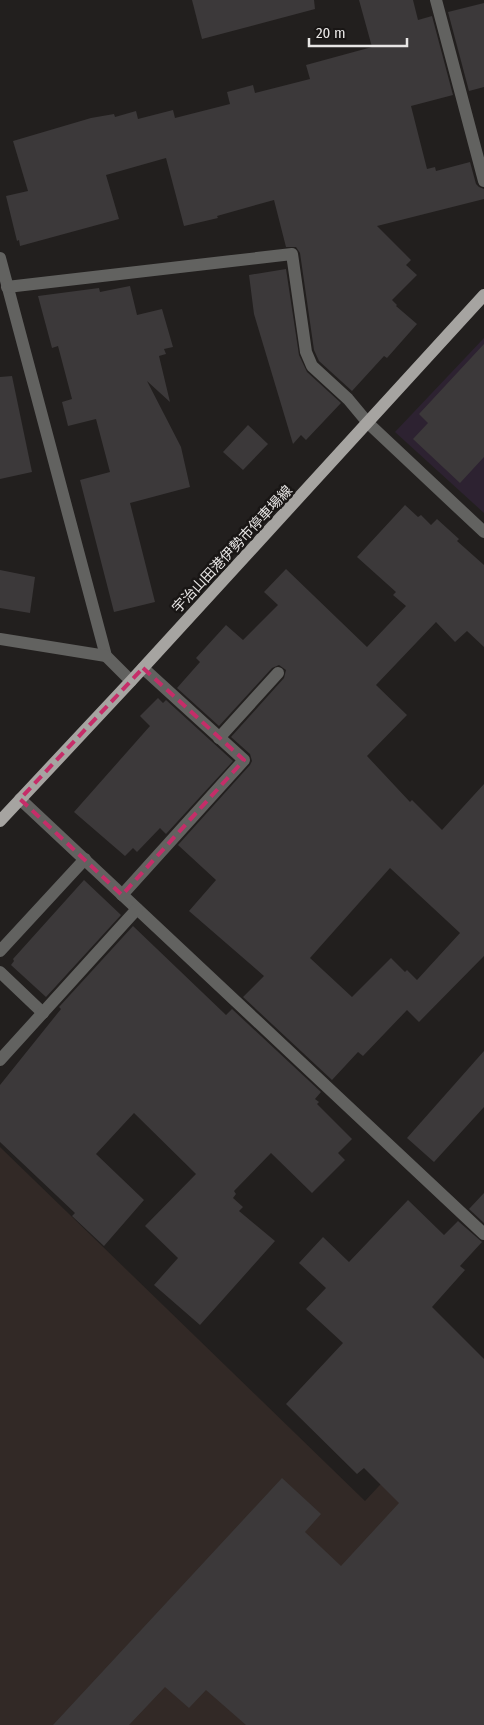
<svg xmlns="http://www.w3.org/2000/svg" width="484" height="1725" viewBox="0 0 484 1725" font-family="'Fira Sans Condensed','Noto Sans JP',sans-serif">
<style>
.built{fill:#322926}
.education{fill:#2d2231}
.building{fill:#3c393a;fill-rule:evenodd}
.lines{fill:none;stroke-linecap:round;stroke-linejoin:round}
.minor{stroke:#626260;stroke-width:12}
.major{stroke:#a6a4a1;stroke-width:12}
.marked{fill:none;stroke:#c62d69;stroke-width:4;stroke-dasharray:10 6;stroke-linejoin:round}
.labels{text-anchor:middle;stroke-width:5;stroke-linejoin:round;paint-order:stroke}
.street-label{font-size:14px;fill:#e8e6e5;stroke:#191615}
</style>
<rect width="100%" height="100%" fill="#221f1e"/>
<!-- built -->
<polygon class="built" points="0,1147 365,1501 484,1373 484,1725 0,1725"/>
<!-- education -->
<polygon class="education" points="484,338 484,513 395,432"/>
<!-- building -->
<g class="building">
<polygon points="192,0 314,0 315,9 202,39"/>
<polygon points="359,0 413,0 418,20 432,16 453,95 411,106 427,169 435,167 436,171 470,162 476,184 479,187 484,189 484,199 377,226 411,260 406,265 417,275 392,300 397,305 396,306 417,324 387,358 384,356 352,391 319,361 314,350 300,253 296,247 286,247 274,200 217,216 218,218 184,226 166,158 106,175 119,219 20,246 19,240 17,241 6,196 28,191 13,141 91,118 114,114 115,117 136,111 138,119 173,110 175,118 230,104 227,92 253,85 255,93 310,79 306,65 372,47"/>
<polygon points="484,3 484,87 469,91 448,12"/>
<polygon points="286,269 299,355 307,372 341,403 306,440 301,435 293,444 254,314 249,275"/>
<polygon points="130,286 137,315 162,309 173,347 164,349 166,354 159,356 170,402 147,381 181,447 190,487 130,503 155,602 114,612 80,480 110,472 96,419 68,426 62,402 72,399 58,346 52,348 38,296 99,288 100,292"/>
<polygon points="484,344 484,457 460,483 413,439 428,423 419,414"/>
<polygon points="12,376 32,472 0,479 0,377"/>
<polygon points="248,425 268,444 243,470 223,452"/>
<path d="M405,505L418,517L421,515L431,525L437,519L459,539L457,541L484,565V647L467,631L455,642L436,622L376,685L407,715L367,756L410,802L412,800L442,830L484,784V956L419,1022L407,1010L363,1056L358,1052L332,1080L243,997L264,976L189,911L216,880L178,845L250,765L252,761L250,754L231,737L284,678L286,670L279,665L272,668L219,726L177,688L200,662L196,658L226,625L243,640L278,605L264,592L286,569L367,647L406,606L393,595L396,592L357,557ZM390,868L460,933L417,980L407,970L405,972L391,958L352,997L310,958Z"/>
<polygon points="0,570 35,577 30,613 0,608"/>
<polygon points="158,698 163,703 166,700 233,761 166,834 160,828 137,852 133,848 125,856 74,812 150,726 140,716"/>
<polygon points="84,880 121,915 46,997 11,965 14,961 13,959"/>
<polygon points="133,926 226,1015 232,1009 321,1092 315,1099 319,1102 317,1104 352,1139 338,1153 345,1160 312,1193 271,1153 234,1191 236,1194 233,1198 243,1207 239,1211 275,1241 200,1325 154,1285 178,1258 145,1226 196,1174 134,1113 96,1154 144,1200 104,1246 72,1216 75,1213 0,1142 0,1085 61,1009 59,1007"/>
<polygon points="484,1051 484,1107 434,1162 407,1138"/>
<polygon points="484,1193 484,1223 469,1209"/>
<polygon points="408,1200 444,1235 458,1221 482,1242 460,1266 465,1270 432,1307 484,1359 484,1725 246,1725 206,1690 189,1708 165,1687 129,1725 53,1725 282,1478 321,1514 305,1532 341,1566 399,1503 364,1468 357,1474 286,1404 343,1343 306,1309 326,1288 299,1263 323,1237 349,1262"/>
</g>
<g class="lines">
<!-- minor -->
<g class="minor">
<polyline points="436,0 484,181"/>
<polyline points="0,258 106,656 131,681"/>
<polyline points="7,287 292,254 306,352 312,366 348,399 368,423 484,532"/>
<polyline points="0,639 106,656"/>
<polyline points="219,738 278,673"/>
<polyline points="20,799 484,1234"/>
<polyline points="122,895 244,760 143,668"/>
<polyline points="0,951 85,859"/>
<polyline points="0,972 43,1013"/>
<polyline points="0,1060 137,909"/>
</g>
<!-- major -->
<polyline class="major" points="0,821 131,681 484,295"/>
</g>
<!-- marked area -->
<path class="marked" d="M143,668L244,760L122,895L20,799Z"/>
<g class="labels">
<!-- street labels -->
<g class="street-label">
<text transform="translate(232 549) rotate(-47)" y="5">宇治山田港伊勢市停車場線</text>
</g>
</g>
<!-- scale -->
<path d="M309 38v8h98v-8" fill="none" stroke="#e8e6e5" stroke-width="2.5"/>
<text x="316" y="38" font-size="15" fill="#e8e6e5" stroke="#191615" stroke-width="4" paint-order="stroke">20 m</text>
</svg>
